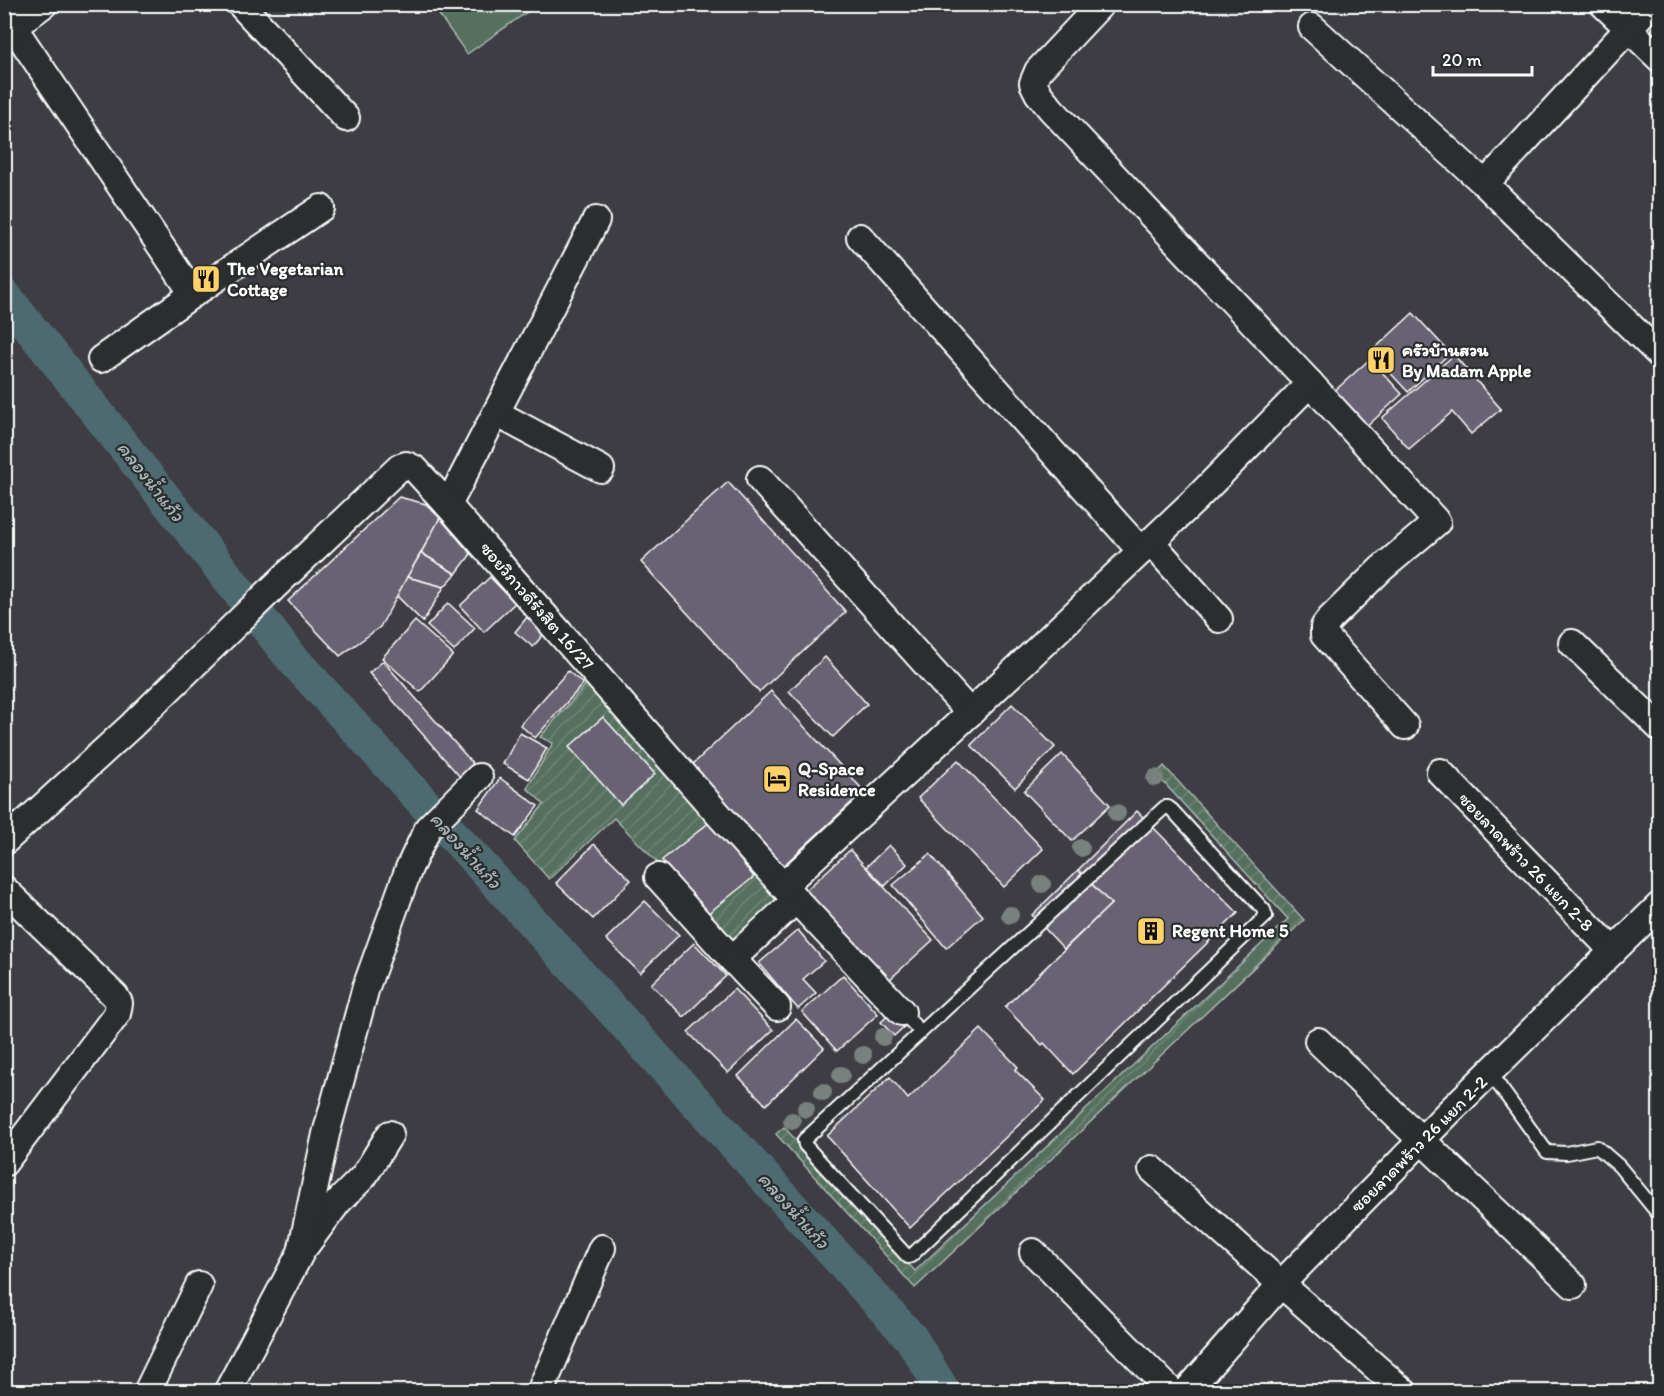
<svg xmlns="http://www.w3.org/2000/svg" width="1664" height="1396" viewBox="0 0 1664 1396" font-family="Itim,'Playpen Sans Thai',sans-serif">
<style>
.garden{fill:url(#garden-furrows);stroke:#aab8af;stroke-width:1.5}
.pitch{fill:#54705f;stroke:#aab8af;stroke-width:1.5}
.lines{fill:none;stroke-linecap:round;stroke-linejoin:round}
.canal{stroke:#4d6b6f;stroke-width:34}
.building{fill:#696273;stroke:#fff;stroke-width:1.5}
.lane-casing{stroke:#fff;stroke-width:16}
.street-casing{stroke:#fff;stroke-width:30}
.lane{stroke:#2a2d2e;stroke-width:12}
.street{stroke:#2a2d2e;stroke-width:26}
.tree{fill:#79817e}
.labels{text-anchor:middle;stroke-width:4.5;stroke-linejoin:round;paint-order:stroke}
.poi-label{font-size:18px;font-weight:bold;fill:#fff;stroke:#2a2d2e;text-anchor:start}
.street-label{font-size:18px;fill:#fff;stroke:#2a2d2e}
.water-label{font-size:20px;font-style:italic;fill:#a6b5b7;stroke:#2a2d2e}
</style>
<defs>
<pattern id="garden-furrows" width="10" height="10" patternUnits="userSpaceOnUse" patternTransform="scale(1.5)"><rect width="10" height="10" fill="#54705f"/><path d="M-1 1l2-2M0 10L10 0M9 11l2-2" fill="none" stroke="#6e8577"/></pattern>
</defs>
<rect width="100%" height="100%" fill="#3d3d43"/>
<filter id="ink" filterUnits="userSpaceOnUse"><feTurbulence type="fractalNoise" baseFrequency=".0167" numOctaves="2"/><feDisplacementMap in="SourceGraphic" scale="12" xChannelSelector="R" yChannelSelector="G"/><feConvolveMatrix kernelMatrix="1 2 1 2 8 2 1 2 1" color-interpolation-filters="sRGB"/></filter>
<g filter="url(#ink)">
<!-- garden -->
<g class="garden">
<polygon points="588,682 783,899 736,943 614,818 549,879 515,841 544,804 527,788 553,743 540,737"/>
<polygon points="1164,766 1304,920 915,1288 776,1134 784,1127 915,1271 1288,919 1156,774"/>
</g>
<!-- pitch -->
<polygon class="pitch" points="432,5 537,5 467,54"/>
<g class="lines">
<!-- canal -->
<polyline class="canal" points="4,295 289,655 911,1338 944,1392"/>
</g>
<!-- building -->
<g class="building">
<polygon points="1413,313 1450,353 1408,392 1371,352"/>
<polygon points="1454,355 1501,409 1471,434 1452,412 1409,449 1382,418"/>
<polygon points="1370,359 1402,394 1362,431 1330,395"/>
<polygon points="728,482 846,612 759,692 641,562"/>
<polygon points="399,497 426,504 440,518 380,627 340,656 288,601"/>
<polygon points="440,518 471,554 456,574 421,553"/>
<polygon points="421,553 456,574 444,587 407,577"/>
<polygon points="407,577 444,587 423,622 397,596"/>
<polygon points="490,577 515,603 484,632 460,606"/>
<polygon points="448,603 475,628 454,651 427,626"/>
<polygon points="528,616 546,631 533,647 515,632"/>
<polygon points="415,621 453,655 420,692 382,658"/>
<polygon points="825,657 867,704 833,737 789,691"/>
<polygon points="383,661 475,766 461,778 369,673"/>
<polygon points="568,671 583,684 535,738 520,725"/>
<polygon points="771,691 864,791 783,866 691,766"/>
<polygon points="1012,704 1055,747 1015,788 971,745"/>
<polygon points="603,717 655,774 621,805 569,747"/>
<polygon points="520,733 547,748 529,779 503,764"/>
<polygon points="1062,754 1110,805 1072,841 1024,791"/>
<polygon points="958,760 1043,849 1004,887 918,798"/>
<polygon points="500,778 538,806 515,837 478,809"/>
<polygon points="1137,811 1238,913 1073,1074 1044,1043 1042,1045 1005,1007 1111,904 1078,870"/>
<polygon points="710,822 754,877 706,915 662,860"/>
<polygon points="594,844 631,880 593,919 556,883"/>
<polygon points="889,845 907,864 885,886 866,867"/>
<polygon points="850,850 933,940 888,981 805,891"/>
<polygon points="930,854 983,916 946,948 893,885"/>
<polygon points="1078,870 1111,904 1064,949 1032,915"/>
<polygon points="645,901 679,935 640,973 606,939"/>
<polygon points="798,930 824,961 803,979 816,993 798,1009 759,963"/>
<polygon points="694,943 726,976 684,1017 651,984"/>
<polygon points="843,975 878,1014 837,1051 802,1012"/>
<polygon points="734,989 773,1030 728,1073 688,1032"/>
<polygon points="893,1011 906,1025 894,1036 881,1022"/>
<polygon points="796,1019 824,1048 766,1105 738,1076"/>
<polygon points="981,1029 1018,1067 1015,1070 1045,1100 910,1228 827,1136 890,1077 908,1099"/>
</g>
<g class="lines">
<!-- lane casing -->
<g class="lane-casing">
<g id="lane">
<polygon points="1165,807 1168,807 1172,810 1264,910 1266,916 911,1256 908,1257 805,1145 804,1140"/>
<polyline points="902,1012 921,1032"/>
<polyline points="1490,1073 1547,1152 1566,1153 1597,1147 1619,1166 1660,1216"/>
</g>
</g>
<!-- street casing -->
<g class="street-casing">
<g id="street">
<polyline points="240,4 346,118"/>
<polyline points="1603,4 1660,59"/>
<polyline points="4,13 193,294 321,208"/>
<polyline points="1312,27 1485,184 1660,355"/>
<polyline points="4,34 44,4"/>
<polyline points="1485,184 1651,4"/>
<polyline points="860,237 1141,551"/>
<polyline points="101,359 193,294"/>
<polyline points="1310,383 1437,522 1381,569 1330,619 1324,627 1324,635 1405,726"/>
<polyline points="496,413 601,469"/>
<polyline points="760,479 970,713"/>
<polyline points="448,505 596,220"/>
<polyline points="1151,542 1219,619"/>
<polyline points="1572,643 1660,728"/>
<polyline points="1440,772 1613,951"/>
<polyline points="4,842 130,727 275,586 400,467 406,465 415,469 448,505 719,815 783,886 902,1012"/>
<polyline points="658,877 732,959 796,900"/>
<polyline points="783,886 970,713 1197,498 1310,383 1051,109 1038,93 1033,83 1038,71 1101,4"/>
<polyline points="4,889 115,996 119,1003 117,1014 4,1163"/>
<polyline points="732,959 777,1007"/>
<polyline points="1318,1041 1573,1285"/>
<polyline points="1152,1169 1281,1284 1404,1392"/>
<polyline points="306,1245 338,1202 364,1176 390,1134"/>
<polyline points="1033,1252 1172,1392"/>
<polyline points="147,1392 199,1285"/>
<polyline points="227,1392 301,1252 326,1134 366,987 409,868 428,828 479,777"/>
<polyline points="540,1392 602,1248"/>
<polyline points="1186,1392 1281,1284 1448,1113 1660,905"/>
</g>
</g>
<!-- lane -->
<use href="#lane" class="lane"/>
<!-- street -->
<use href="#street" class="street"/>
</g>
<!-- trees -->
<g class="tree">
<circle cx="1155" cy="778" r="9"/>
<circle cx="1117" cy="813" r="9"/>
<circle cx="1081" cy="848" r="9"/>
<circle cx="1042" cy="884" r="9"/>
<circle cx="1010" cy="915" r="9"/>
<circle cx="883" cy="1037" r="9"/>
<circle cx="863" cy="1055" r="9"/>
<circle cx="841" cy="1075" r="9"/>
<circle cx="823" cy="1092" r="9"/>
<circle cx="806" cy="1109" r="9"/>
<circle cx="792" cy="1121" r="9"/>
</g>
</g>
<!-- icons -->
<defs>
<g id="restaurant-square" transform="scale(1.5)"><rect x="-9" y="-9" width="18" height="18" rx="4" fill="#ffd166" stroke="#2a2d2e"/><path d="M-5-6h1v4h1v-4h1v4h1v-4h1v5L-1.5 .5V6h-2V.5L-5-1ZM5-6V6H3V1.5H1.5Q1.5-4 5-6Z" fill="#111"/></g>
<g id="hotel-square" transform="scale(1.5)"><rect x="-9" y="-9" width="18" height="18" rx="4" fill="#ffd166" stroke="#2a2d2e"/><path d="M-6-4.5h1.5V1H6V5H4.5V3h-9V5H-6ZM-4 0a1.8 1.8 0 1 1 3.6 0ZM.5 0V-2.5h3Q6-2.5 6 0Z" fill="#111"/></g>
<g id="building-square" transform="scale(1.5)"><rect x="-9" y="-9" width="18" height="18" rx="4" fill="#ffd166" stroke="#2a2d2e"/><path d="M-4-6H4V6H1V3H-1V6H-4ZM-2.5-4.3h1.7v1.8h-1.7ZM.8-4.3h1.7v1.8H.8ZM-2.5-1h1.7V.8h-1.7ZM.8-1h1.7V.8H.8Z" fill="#111"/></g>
</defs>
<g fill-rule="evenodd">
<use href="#restaurant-square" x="206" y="279"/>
<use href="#restaurant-square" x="1381" y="360"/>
<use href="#hotel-square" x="777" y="779"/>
<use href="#building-square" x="1151" y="931"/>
</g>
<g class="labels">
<!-- poi labels -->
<g class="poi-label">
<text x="227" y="275">The Vegetarian<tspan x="227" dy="21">Cottage</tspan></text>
<text x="1402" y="356">ครัวบ้านสวน<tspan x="1402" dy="21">By Madam Apple</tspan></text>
<text x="798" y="775">Q-Space<tspan x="798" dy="21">Residence</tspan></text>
<text x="1172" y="937">Regent Home 5</text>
</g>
<!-- street labels -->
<g class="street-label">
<text transform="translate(537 606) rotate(49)" y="6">ซอยวิภาวดีรังสิต 16/27</text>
<text transform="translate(1526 862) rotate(46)" y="6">ซอยลาดพร้าว 26 แยก 2-8</text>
<text transform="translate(1419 1144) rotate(-45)" y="6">ซอยลาดพร้าว 26 แยก 2-2</text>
</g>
<!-- water labels -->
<g class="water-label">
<text transform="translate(151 481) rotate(52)" y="7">คลองน้ำแก้ว</text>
<text transform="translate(466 850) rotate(48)" y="7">คลองน้ำแก้ว</text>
<text transform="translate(794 1210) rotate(48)" y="7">คลองน้ำแก้ว</text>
</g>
</g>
<!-- margin -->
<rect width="1664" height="1396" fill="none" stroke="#2a2d2e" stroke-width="24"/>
<rect x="12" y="12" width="1640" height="1372" fill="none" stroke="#fff" stroke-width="2" filter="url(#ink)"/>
<!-- scale -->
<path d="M1433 66v9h99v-9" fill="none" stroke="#ffffff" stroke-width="3"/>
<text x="1442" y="66" font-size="18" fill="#ffffff" stroke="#2a2d2e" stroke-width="4.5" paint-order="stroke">20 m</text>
</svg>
